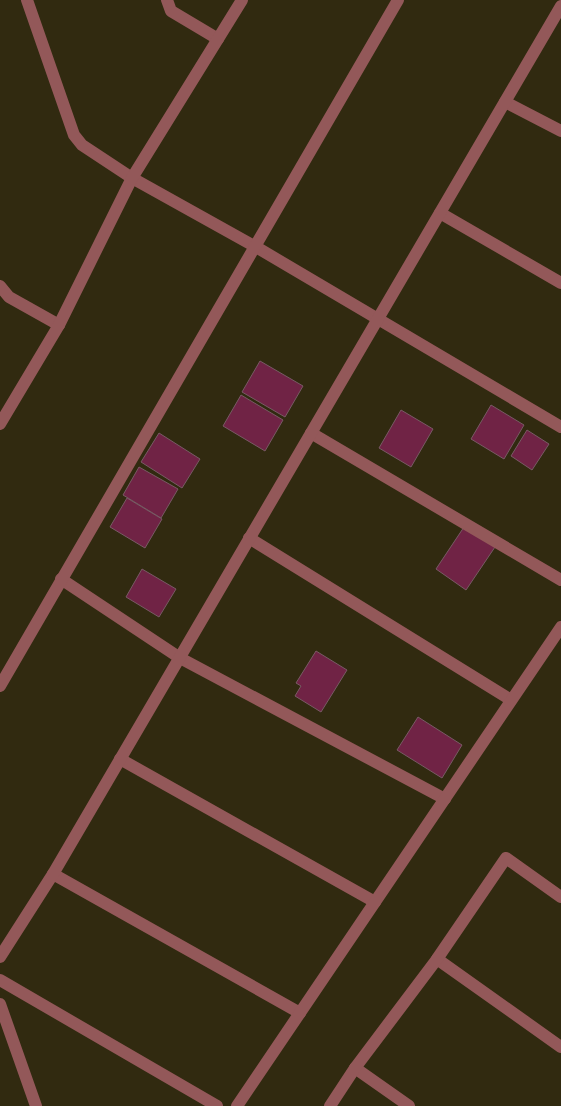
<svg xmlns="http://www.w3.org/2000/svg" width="561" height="1106" viewBox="0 0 561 1106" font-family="Figtree,sans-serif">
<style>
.building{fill:#702345;stroke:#785a64}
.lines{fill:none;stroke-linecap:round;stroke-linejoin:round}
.street{stroke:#935859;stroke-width:12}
</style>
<rect width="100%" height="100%" fill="#312a10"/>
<!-- building -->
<g class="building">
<polygon points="260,361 303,386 285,417 242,392"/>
<polygon points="241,395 283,420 265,451 223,426"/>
<polygon points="491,405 524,425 504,459 471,439"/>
<polygon points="401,410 433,429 411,467 379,448"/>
<polygon points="527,430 549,444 532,470 511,456"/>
<polygon points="159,433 200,459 182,488 141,462"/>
<polygon points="139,467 178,489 161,518 123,495"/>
<polygon points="127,498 162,519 145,548 110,527"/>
<polygon points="464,527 495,547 466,590 436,569"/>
<polygon points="142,569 176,589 159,617 126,597"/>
<polygon points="316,651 347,670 321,712 295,696 301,686 296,683"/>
<polygon points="418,717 462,745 442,778 397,750"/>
</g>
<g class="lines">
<!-- street -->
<g class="street">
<polyline points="27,0 74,135 82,145 132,178 256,247 561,427"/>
<polyline points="167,0 171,11 218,39"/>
<polyline points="505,102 561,131"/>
<polyline points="440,213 561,283"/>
<polyline points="0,286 9,297 59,325"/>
<polyline points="0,424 59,325 132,178 242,0"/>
<polyline points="311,433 561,580"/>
<polyline points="249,538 511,700"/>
<polyline points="61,579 180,658 445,799"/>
<polyline points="0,686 398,0"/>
<polyline points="120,759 375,902"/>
<polyline points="53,874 300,1013"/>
<polyline points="0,957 53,874 561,6"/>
<polyline points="437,959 561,1047"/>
<polyline points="0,980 217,1106"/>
<polyline points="0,1004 36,1106"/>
<polyline points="355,1068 409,1106"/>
<polyline points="237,1106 561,627"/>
<polyline points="330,1106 355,1068 437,959 506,858 561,897"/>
</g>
</g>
</svg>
